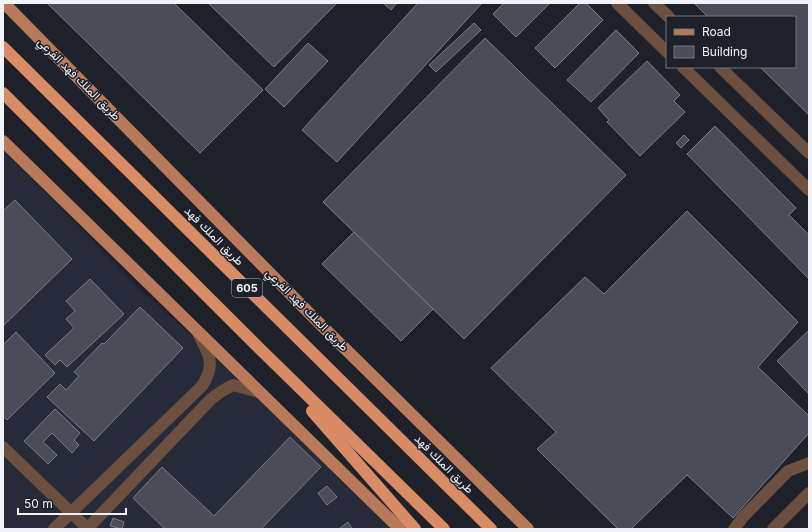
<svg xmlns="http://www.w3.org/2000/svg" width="812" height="532" viewBox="0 0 812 532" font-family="Inter,Vazirmatn,sans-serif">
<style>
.built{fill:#272b39}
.building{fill:#4a4d57;stroke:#7a7d88}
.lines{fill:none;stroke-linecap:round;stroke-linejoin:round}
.minor{stroke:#6d4f3f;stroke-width:12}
.major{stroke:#b97a5b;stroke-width:12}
.highway{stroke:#d88b65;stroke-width:12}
.labels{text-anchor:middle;stroke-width:3;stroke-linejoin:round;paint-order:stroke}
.shield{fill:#1e212a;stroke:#b2b4bb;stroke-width:1}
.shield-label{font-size:11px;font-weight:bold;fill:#f1f3f9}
.street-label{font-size:12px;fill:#f1f3f9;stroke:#1e212a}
</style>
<rect width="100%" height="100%" fill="#1e212a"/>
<!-- built -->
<polygon class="built" points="3,150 143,292 240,378 394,529 3,529"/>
<!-- building -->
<g class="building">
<polygon points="47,3 174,3 263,90 200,153"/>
<polygon points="208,3 337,3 274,67"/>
<polygon points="383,3 397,3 391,10"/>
<polygon points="418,3 482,3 337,162 302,130"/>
<polygon points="504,3 550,3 516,37 493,14"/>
<polygon points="580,3 586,3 603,20 555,68 535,48"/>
<polygon points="694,3 809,3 809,115 760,67 795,67 795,17 708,17"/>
<polygon points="474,23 481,30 436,72 429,65"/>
<polygon points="616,30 639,53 591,102 567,80"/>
<polygon points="485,38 626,175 464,339 323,202"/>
<polygon points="308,43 328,61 284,107 265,89"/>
<polygon points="647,61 680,95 674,101 685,112 640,156 607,122 609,120 598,108"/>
<polygon points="715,126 796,208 789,215 809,235 809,279 687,154"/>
<polygon points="684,135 689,140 681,148 676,143"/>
<polygon points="15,200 72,259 3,326 3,211"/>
<polygon points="687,211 798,322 758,367 809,416 809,433 733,518 687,475 631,529 618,529 537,449 556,432 491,368 585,277 604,294"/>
<polygon points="354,232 433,309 401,341 322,264"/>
<polygon points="90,279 124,314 67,367 60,360 55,365 45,355 74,328 66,319 75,311 66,301"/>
<polygon points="140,307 183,348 94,441 47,397 60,384 66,390 79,376 74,372 102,343 104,344"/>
<polygon points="809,330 809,394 777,361"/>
<polygon points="16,332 55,373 7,420 3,416 3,345"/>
<polygon points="55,409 80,433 74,440 79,445 72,453 52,433 43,442 57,455 48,464 24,441"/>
<polygon points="290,437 321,467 261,529 165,529 133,498 162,467 214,516"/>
<polygon points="327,486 337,497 327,505 318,493"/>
<polygon points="113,518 124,522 122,529 110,526"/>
<polygon points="348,522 352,529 340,529 340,528"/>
</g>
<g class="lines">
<!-- minor -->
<g class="minor">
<polyline points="617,3 667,52"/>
<polyline points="654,3 669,17"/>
<polyline points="683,67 809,190"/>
<polyline points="720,67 809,153"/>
<polyline points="3,447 87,528"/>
<path d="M54,529L202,386C217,362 208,354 197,331"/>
<polyline points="87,529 211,399 222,391 233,385 259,392"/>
<polyline points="734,529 743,517 788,471 809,463"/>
<polyline points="773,529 809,493"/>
</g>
<!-- major -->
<g class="major">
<polyline points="4,3 319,323 528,529"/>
<polyline points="3,141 400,529"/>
</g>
<!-- highway -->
<g class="highway">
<polyline points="3,47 491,529"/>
<polyline points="3,93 257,346 444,529"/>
<polyline points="312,411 415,529"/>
</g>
</g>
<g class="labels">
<!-- shield labels -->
<rect class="shield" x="232" y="279" width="30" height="18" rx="3"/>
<g class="shield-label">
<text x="247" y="292">605</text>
</g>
<!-- street labels -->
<g class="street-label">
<text transform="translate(79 79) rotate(45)" y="4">طريق الملك فهد الفرعي</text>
<text transform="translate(214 236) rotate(45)" y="4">طريق الملك فهد</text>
<text transform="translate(307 310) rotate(45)" y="4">طريق الملك فهد الفرعي</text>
<text transform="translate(444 464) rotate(45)" y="4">طريق الملك فهد</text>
</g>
</g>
<!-- border -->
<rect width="812" height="532" fill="none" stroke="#f1f3f9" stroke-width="8"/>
<!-- legend -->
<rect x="666" y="16" width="130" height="52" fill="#1e212a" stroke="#72757d"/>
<rect x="674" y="29" width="20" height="6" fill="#b97a5b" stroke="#72757d"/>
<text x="702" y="36" font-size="12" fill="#f1f3f9">Road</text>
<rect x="674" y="46" width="20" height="12" fill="#4a4d57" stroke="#72757d"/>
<text x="702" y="56" font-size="12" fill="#f1f3f9">Building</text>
<!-- scale -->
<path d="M18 508v6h108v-6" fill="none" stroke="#f1f3f9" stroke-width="2"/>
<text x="24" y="508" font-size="12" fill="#f1f3f9" stroke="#1e212a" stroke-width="3" paint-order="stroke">50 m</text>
</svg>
